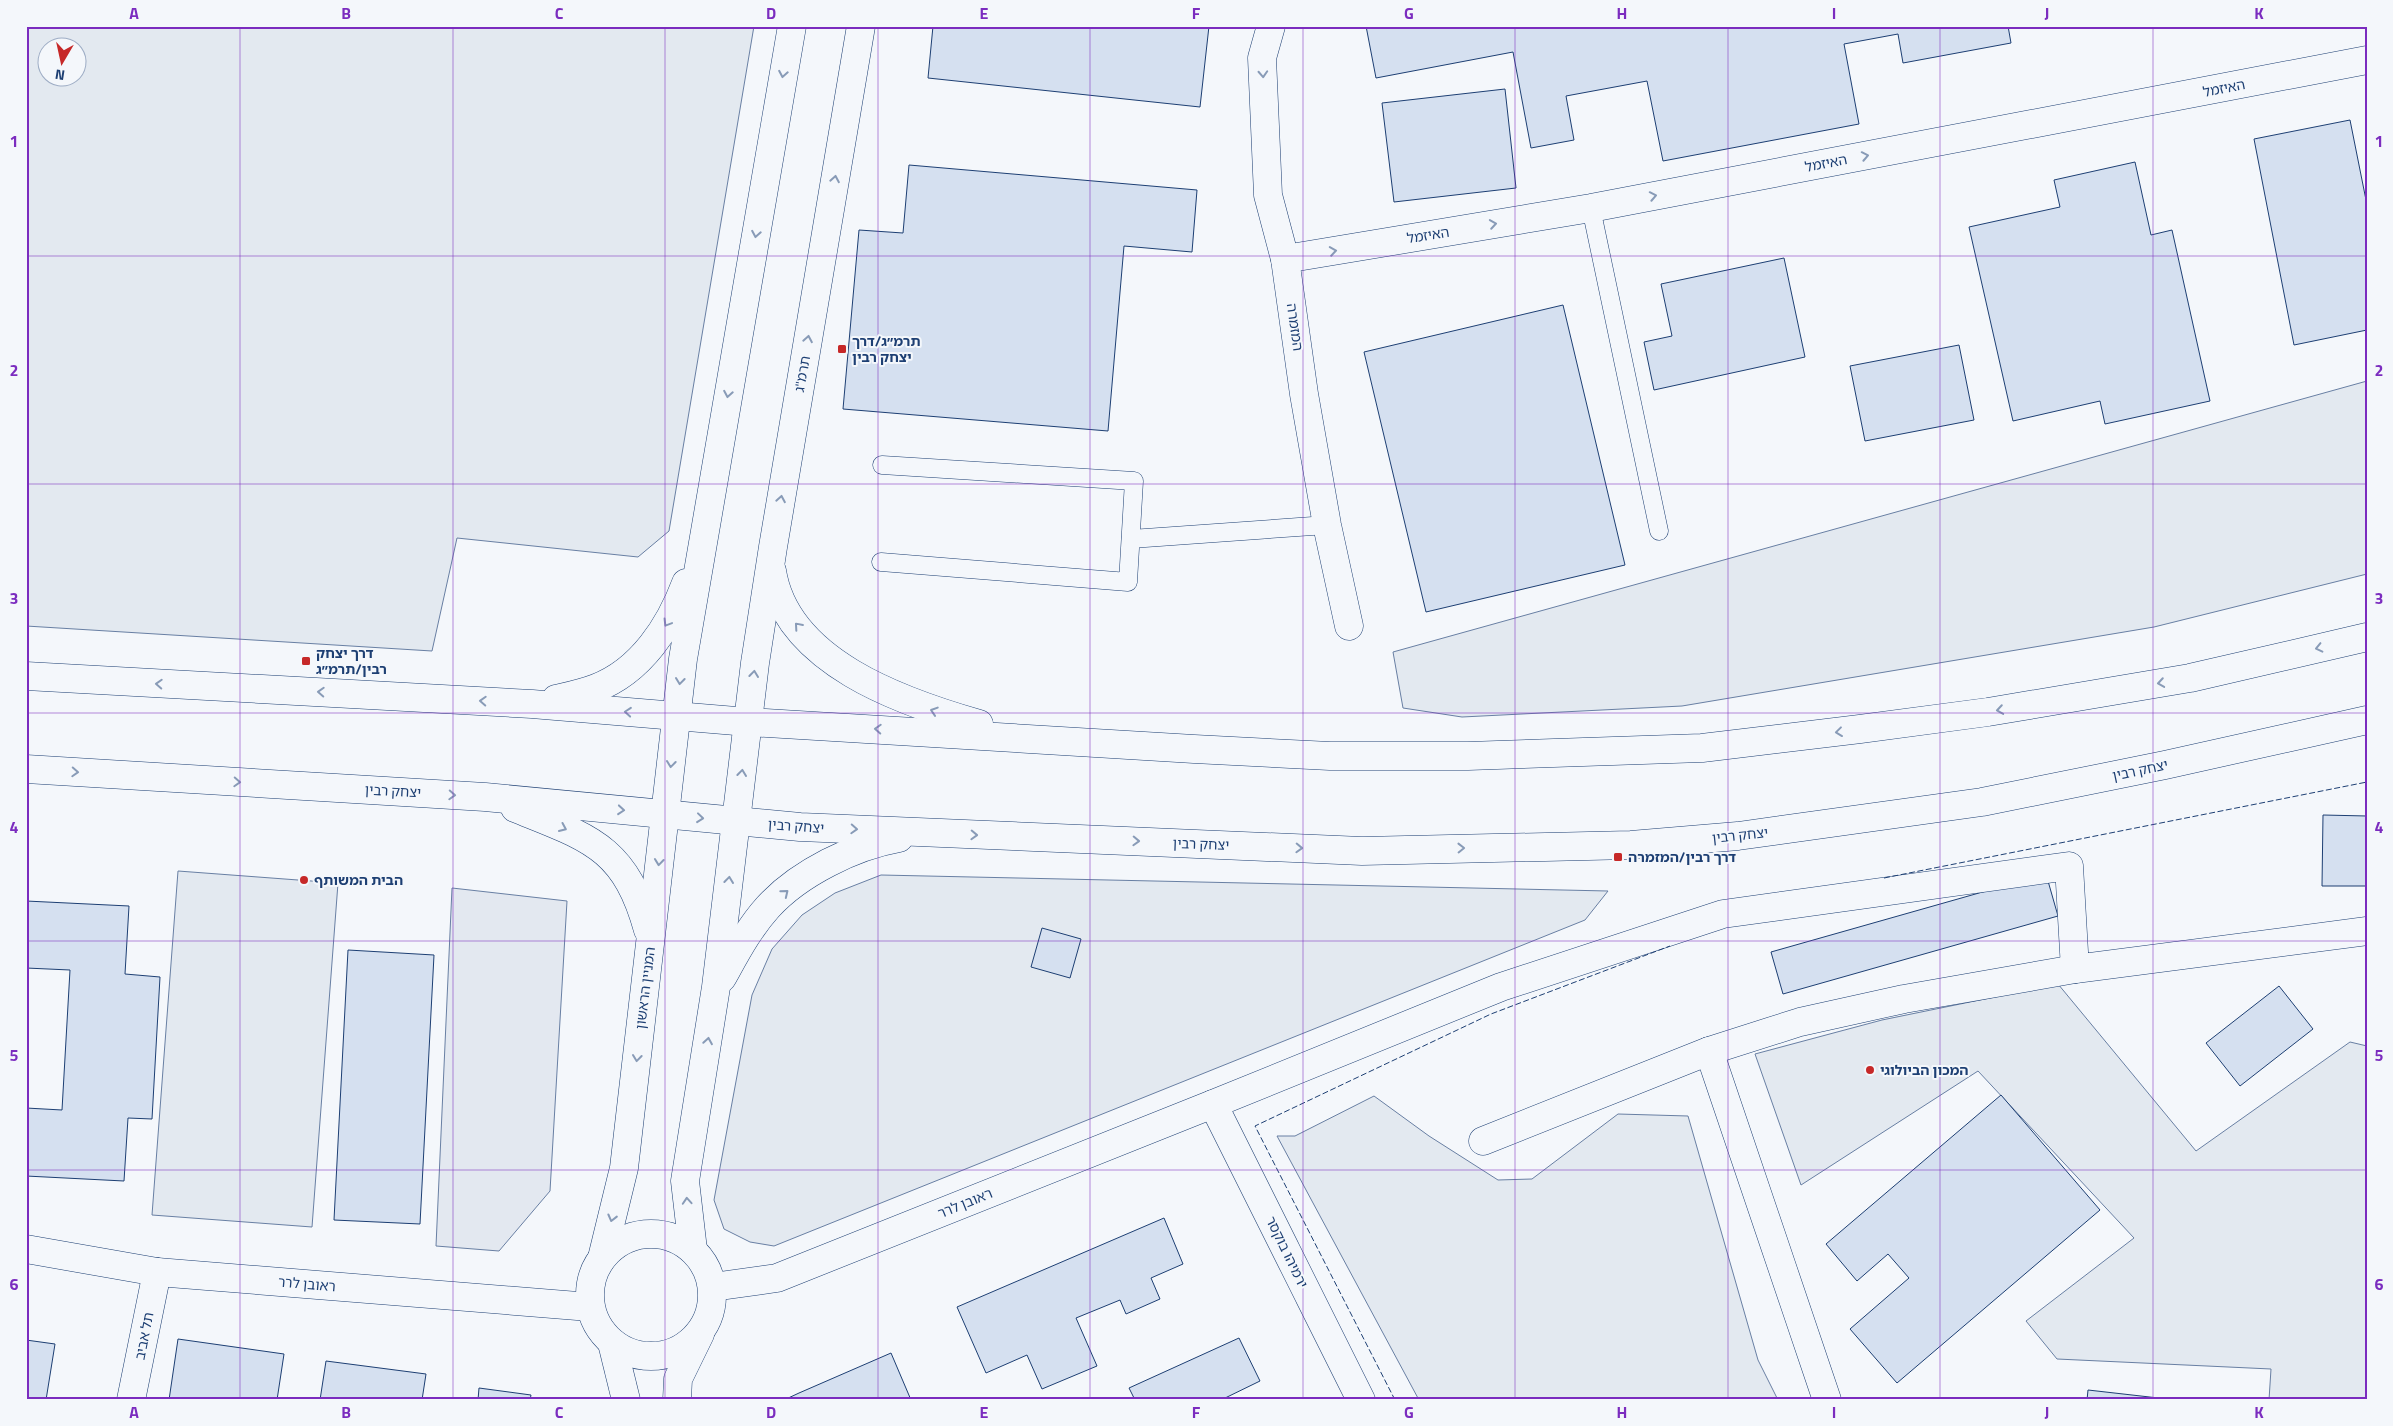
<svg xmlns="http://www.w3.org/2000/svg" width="2393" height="1426" viewBox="0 0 2393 1426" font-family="'Titillium Web','Noto Sans Hebrew',sans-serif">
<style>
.green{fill:#e3e9f0;stroke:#687fa3;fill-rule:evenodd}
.parking{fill:#e3e8f0;stroke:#687fa3}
.building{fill:#d5e0f0;stroke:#1d3f73}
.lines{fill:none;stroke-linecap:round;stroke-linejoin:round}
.lane-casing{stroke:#1d3f73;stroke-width:19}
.street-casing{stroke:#1d3f73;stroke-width:29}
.secondary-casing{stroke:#1d3f73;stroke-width:29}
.lane{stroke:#f4f7fb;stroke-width:18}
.street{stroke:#f4f7fb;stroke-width:28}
.secondary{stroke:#f4f7fb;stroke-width:28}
.fence{stroke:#1d3f73;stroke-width:1;stroke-dasharray:6 2.5;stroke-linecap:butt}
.oneway{stroke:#889bb7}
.grid{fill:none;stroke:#7b2cbf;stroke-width:1;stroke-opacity:0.55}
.poi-dot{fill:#c62828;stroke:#f4f7fb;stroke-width:2}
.labels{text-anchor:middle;stroke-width:4;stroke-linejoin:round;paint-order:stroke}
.street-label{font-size:14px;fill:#1d3f73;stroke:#f4f7fb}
.poi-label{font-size:14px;font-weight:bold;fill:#1d3f73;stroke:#f4f7fb;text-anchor:start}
.neatline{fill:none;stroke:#7b2cbf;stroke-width:2}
.grid-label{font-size:16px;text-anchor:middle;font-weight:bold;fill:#7b2cbf}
</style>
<rect width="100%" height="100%" fill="#f4f7fb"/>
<!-- green -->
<g class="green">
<path d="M26,26H754L669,531L638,557L457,538L432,651L26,626ZM48,48H78V78H48Z"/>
<polygon points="2367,381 2367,574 2154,627 1682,706 1462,717 1403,708 1393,652"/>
<polygon points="178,871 338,883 312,1227 152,1215"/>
<polygon points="881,875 1608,891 1585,920 774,1246 750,1242 724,1229 714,1200 752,995 772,949 802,915 835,893"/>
<polygon points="2058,984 2196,1151 2350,1042 2367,1046 2367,1400 2269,1400 2271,1369 2057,1359 2026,1321 2134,1238 1978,1071 1801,1185 1755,1054 1882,1020"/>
<polygon points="1374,1096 1429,1136 1498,1180 1532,1179 1618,1114 1688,1116 1758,1360 1778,1400 1419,1400 1277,1136 1295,1136"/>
</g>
<!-- parking -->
<polygon class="parking" points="452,888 567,901 550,1191 499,1251 436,1246"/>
<!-- building -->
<g class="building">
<polygon points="933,26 1209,26 1200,107 928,78"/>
<polygon points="1366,26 2008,26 2011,43 1903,63 1898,34 1844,44 1859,124 1663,161 1647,81 1566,96 1574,140 1531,148 1513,52 1376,78"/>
<polygon points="1505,89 1516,188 1394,202 1382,103"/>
<polygon points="2350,120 2367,205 2367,330 2294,345 2254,139"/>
<polygon points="2135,162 2151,235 2172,230 2210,401 2105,424 2100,401 2013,421 1969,227 2060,207 2054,180"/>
<polygon points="909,165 1197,190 1192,252 1124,246 1108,431 843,409 859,230 903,233"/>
<polygon points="1784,258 1805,357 1654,390 1644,342 1672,336 1661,284"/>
<polygon points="1563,305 1625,565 1426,612 1364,352"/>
<polygon points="1959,345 1974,420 1865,441 1850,366"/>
<polygon points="2323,815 2367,816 2367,886 2322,886"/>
<polygon points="2046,874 2058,916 1783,994 1771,952"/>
<polygon points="26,901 129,906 125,974 160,977 152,1119 128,1118 124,1181 26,1176 26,1108 62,1110 70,970 26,968"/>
<polygon points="1042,928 1081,939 1070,978 1031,967"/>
<polygon points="348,950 434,955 420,1224 334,1220"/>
<polygon points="2279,986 2313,1029 2240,1086 2206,1043"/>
<polygon points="2001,1095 2100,1210 1897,1383 1850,1329 1909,1278 1888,1254 1857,1281 1826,1244"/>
<polygon points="1164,1218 1183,1264 1151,1278 1160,1299 1126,1314 1120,1300 1076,1318 1097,1366 1042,1389 1027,1355 986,1373 957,1307"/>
<polygon points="1239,1338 1260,1381 1221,1400 1135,1400 1129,1388"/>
<polygon points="178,1339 284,1354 277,1400 169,1400"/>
<polygon points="26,1340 55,1344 46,1400 26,1400"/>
<polygon points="891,1353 911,1400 784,1400 799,1393"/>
<polygon points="326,1361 426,1374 422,1400 320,1400"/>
<polygon points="479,1388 531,1395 530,1400 478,1400"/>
<polygon points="2088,1390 2176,1400 2087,1400"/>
</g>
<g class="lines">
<!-- lane casing -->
<g class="lane-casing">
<g id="lane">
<polyline points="1591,208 1659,531"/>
<polyline points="1131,539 1327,525"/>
<polyline points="881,562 1128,582 1134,481 882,465"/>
</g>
</g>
<!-- street casing -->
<g class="street-casing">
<g id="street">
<polyline points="1271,26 1262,58 1268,195 1285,259 1304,394 1327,525 1349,626"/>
<polyline points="1285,259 1591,208 2367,60"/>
<polyline points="1709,1051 1827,1400"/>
<polyline points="1213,1104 1361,1400"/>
<polyline points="1483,1141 1709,1051 1800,1022 1904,999 2075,969"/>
<polyline points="26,1249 157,1272 590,1307"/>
<polyline points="713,1287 777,1278 1213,1104 1501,987 1723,914 2069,866 2075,969 2367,931"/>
<polyline points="131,1400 157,1272"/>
</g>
</g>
<!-- secondary casing -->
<g class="secondary-casing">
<g id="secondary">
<path d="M772,571C786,662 902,702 979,724"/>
<polyline points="26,676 532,704 748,722 1194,749 1330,756 1468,756 1702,748 1860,729 1988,712 2190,678 2367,637"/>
<path d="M556,699C569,696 583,693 596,688C641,671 670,626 686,583"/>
<polyline points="26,769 485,797 800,827 1362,851 1631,845 1738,836 1982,802 2165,765 2367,720"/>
<path d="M515,808C589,838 625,846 648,930"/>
<path d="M722,978C736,953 749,928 768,907C799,873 854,846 899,838"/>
<circle cx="651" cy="1295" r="61"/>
<polyline points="693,1250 685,1181 716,987 755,663 773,547 861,26"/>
<polyline points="602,1258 624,1168 683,659 792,26"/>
<polyline points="612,1343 626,1400"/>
<polyline points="677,1400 678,1379 700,1334"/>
</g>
</g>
<!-- lane -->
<use href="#lane" class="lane"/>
<!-- street -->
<use href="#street" class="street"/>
<!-- secondary -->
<use href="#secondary" class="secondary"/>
<!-- fence -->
<g class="fence">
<polyline points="1884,878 2367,782"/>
<polyline points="1395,1400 1255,1126 1491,1014 1670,946"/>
</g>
</g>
<!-- one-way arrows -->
<defs><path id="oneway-chevron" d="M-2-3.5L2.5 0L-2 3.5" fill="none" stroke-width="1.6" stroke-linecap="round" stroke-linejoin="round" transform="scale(1.25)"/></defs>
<g class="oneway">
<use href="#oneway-chevron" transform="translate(783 74) rotate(100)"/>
<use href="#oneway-chevron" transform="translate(1263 74) rotate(87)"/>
<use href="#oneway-chevron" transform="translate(1865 156) rotate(-11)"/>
<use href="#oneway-chevron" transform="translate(835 179) rotate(-80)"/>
<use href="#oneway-chevron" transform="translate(1653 196) rotate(-11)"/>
<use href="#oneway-chevron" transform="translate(1493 224) rotate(-9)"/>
<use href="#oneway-chevron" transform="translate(756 234) rotate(100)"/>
<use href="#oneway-chevron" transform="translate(1333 251) rotate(-9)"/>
<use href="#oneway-chevron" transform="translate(808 339) rotate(-80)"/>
<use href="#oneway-chevron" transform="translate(728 394) rotate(100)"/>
<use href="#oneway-chevron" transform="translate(781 499) rotate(-80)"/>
<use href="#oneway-chevron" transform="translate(667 623) rotate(121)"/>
<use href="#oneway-chevron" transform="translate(798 626) rotate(-131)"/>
<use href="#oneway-chevron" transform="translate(2319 648) rotate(167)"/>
<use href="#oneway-chevron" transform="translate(754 674) rotate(-83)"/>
<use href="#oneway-chevron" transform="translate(680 681) rotate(97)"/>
<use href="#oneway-chevron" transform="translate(2161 683) rotate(171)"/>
<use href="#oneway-chevron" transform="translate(159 684) rotate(-177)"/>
<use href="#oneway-chevron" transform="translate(321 692) rotate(-177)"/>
<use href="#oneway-chevron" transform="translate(483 701) rotate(-177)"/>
<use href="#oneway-chevron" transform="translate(2000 710) rotate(171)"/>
<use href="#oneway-chevron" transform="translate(934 711) rotate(-162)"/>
<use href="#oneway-chevron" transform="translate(628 712) rotate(-175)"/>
<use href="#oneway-chevron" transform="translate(878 729) rotate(-177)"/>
<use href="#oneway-chevron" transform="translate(1839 732) rotate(173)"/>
<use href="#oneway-chevron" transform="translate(671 764) rotate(97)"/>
<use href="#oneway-chevron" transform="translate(75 772) rotate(3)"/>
<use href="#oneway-chevron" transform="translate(742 773) rotate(-83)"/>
<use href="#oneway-chevron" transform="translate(237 782) rotate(3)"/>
<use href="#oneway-chevron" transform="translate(452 795) rotate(3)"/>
<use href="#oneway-chevron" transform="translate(621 810) rotate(5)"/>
<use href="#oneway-chevron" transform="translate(700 818) rotate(6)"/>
<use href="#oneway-chevron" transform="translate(563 828) rotate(24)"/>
<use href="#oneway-chevron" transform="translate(854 829) rotate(3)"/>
<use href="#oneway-chevron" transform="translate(974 835) rotate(2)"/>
<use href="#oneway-chevron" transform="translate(1136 841) rotate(2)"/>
<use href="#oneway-chevron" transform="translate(1299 848) rotate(2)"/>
<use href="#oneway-chevron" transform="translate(1461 848) rotate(-1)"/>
<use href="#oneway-chevron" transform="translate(659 862) rotate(96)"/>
<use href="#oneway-chevron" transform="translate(729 880) rotate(-83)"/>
<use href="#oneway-chevron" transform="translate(785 893) rotate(-39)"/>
<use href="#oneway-chevron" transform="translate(708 1041) rotate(-81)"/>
<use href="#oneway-chevron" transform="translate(637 1058) rotate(97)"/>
<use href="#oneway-chevron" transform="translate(687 1201) rotate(-94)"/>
<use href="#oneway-chevron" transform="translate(612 1218) rotate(104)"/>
</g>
<!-- grid -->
<path class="grid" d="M240,26V1400M453,26V1400M665,26V1400M878,26V1400M1090,26V1400M1303,26V1400M1515,26V1400M1728,26V1400M1940,26V1400M2153,26V1400M26,256H2367M26,484H2367M26,713H2367M26,941H2367M26,1170H2367"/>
<!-- markers -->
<g class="poi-dot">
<rect x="837" y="344" width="10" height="10" rx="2.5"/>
<rect x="301" y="656" width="10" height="10" rx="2.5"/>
<rect x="1613" y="852" width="10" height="10" rx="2.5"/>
<circle cx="304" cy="880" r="5"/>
<circle cx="1870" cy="1070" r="5"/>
</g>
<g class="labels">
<!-- street labels -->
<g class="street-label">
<text transform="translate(2224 88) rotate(-11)" y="5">האיזמל</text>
<text transform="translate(1826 163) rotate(-11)" y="5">האיזמל</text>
<text transform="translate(1428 235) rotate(-9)" y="5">האיזמל</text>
<text transform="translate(1295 327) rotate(82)" y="5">המזמרה</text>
<text transform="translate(802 374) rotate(-80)" y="5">תרמ"ג</text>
<text transform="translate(2140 770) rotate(-12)" y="5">יצחק רבין</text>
<text transform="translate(393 791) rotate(3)" y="5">יצחק רבין</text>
<text transform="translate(796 826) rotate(4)" y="5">יצחק רבין</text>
<text transform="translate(1740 835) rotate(-6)" y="5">יצחק רבין</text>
<text transform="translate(1201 844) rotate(2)" y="5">יצחק רבין</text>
<text transform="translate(645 988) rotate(-83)" y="5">המניין הראשון</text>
<text transform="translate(965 1203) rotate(-22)" y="5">ראובן לרר</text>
<text transform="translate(1287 1252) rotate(64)" y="5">ירמיהו בוקסר</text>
<text transform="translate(307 1284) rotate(5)" y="5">ראובן לרר</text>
<text transform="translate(144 1336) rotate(-79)" y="5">תל אביב</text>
</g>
<!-- poi labels -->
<g class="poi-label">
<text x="852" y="346">תרמ״ג/דרך<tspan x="852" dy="16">יצחק רבין</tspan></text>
<text x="316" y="658">דרך יצחק<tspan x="316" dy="16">רבין/תרמ״ג</tspan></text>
<text x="1628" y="862">דרך רבין/המזמרה</text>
<text x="314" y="885">הבית המשותף</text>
<text x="1880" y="1075">המכון הביולוגי</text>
</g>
</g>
<!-- border -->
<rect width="2393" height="1426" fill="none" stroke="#f4f7fb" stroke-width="55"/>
<!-- north arrow -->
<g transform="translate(62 62) rotate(189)"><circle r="24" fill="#f4f7fb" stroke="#9eadc5"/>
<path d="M0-4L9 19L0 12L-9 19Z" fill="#c62828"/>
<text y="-8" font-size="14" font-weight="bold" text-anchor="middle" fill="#1d3f73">N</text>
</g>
<rect x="28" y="28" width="2338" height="1370" class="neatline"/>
<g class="grid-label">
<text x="134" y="19">A</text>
<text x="346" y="19">B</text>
<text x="559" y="19">C</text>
<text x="771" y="19">D</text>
<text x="984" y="19">E</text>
<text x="1196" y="19">F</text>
<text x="1409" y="19">G</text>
<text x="1622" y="19">H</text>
<text x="1834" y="19">I</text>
<text x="2047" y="19">J</text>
<text x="2259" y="19">K</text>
<text x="14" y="147">1</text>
<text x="2379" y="147">1</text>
<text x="14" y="376">2</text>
<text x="2379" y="376">2</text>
<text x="14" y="604">3</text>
<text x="2379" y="604">3</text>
<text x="14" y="833">4</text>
<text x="2379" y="833">4</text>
<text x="14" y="1061">5</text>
<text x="2379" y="1061">5</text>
<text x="14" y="1290">6</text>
<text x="2379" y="1290">6</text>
<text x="134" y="1418">A</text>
<text x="346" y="1418">B</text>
<text x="559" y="1418">C</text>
<text x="771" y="1418">D</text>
<text x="984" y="1418">E</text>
<text x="1196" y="1418">F</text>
<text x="1409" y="1418">G</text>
<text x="1622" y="1418">H</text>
<text x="1834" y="1418">I</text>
<text x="2047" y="1418">J</text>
<text x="2259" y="1418">K</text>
</g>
</svg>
